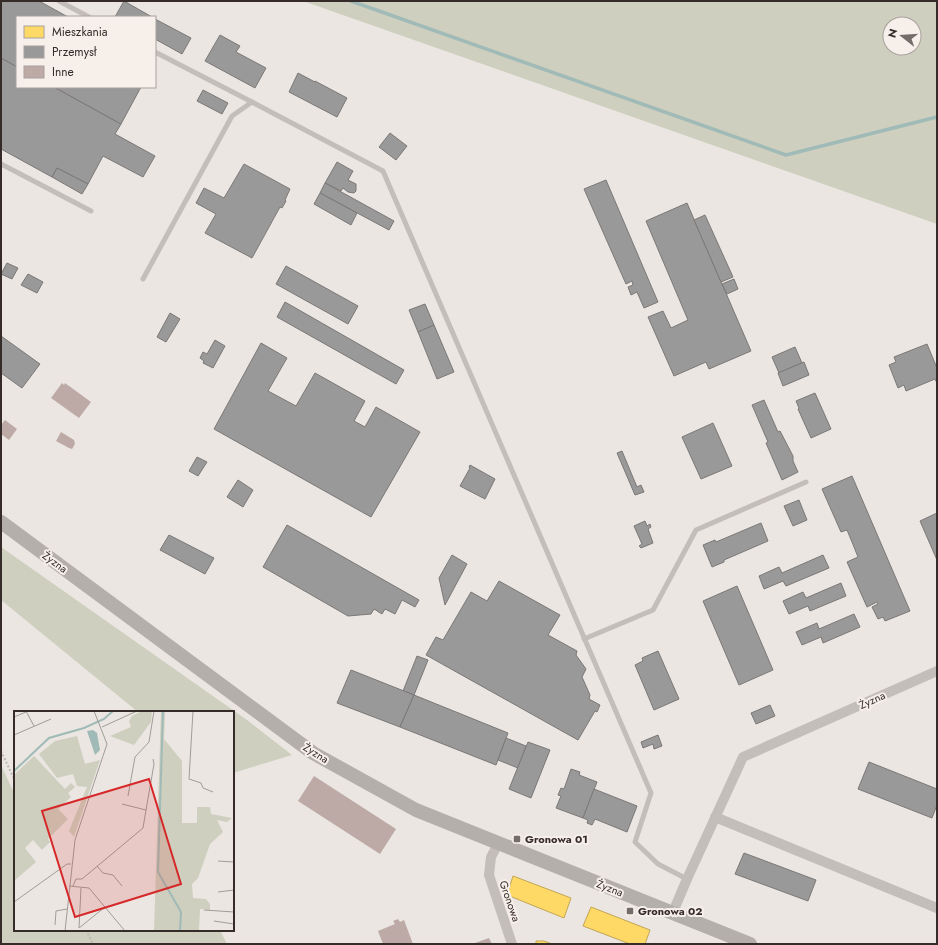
<svg xmlns="http://www.w3.org/2000/svg" width="938" height="945" viewBox="0 0 938 945" font-family="Jost,sans-serif">
<style>
.green{fill:#cecfbe;fill-rule:evenodd}
.homes{fill:#ffd966;stroke:#c2a554}
.industry{fill:#999;stroke:#7b7877}
.lines{fill:none;stroke-linecap:round;stroke-linejoin:round}
.stream{stroke:#a0bbb7;stroke-width:3.5}
.building{fill:#bdaaa6}
.path{stroke:#bdb7b4;stroke-width:2;stroke-dasharray:2 2;stroke-linecap:butt}
.lane{stroke:#c4bebb;stroke-width:5}
.street{stroke:#c4bebb;stroke-width:10}
.secondary{stroke:#b5afac;stroke-width:14}
.poi-dot{fill:#756d6a;stroke:#f7efea;stroke-width:1.5}
.labels{text-anchor:middle;stroke-width:4;stroke-linejoin:round;paint-order:stroke}
.street-label{font-size:11px;fill:#352c29;stroke:#f7efea}
.poi-label{font-size:11px;font-weight:bold;fill:#352c29;stroke:#f7efea;text-anchor:start}
.inset-river{fill:none;stroke:#a0bbb7;stroke-width:2}
.inset-road{fill:none;stroke:#a29c98;stroke-width:1}
.view{fill:#d62828;fill-opacity:0.15;stroke:#d62828;stroke-width:2}
.inset-edge{fill:none;stroke:#352c29;stroke-width:2}
</style>
<rect width="100%" height="100%" fill="#ebe6e2"/>
<!-- green -->
<g class="green">
<path d="M303,1H937V224ZM890,24H914V48H890Z"/>
<polygon points="1,547 247,720 292,755 233,773 233,712 138,712 1,600"/>
<polygon points="1,765 15,795 15,930 220,930 227,944 1,944"/>
</g>
<!-- homes -->
<g class="homes">
<polygon points="513,876 571,898 564,918 507,895"/>
<polygon points="591,907 650,930 645,944 630,944 583,926"/>
<polygon points="536,941 544,941 552,944 536,944"/>
</g>
<!-- industry -->
<g class="industry">
<polygon points="1,1 39,1 68,17 17,17 17,67 1,58"/>
<polygon points="124,1 152,17 115,17"/>
<polygon points="155,19 191,38 182,54 155,39"/>
<polygon points="220,35 240,46 236,52 266,68 255,88 205,61"/>
<polygon points="1,58 17,67 17,87 54,87 121,124 115,134 155,156 143,177 103,156 88,184 57,168 52,177 1,149"/>
<polygon points="298,73 315,82 315,81 347,98 337,117 289,92"/>
<polygon points="54,87 141,87 121,124"/>
<polygon points="203,90 228,103 222,114 197,101"/>
<polygon points="390,133 407,146 396,160 379,147"/>
<polygon points="337,162 353,171 348,180 356,184 356,191 354,193 348,192 343,188 341,191 325,183"/>
<polygon points="244,164 290,189 285,200 286,201 282,208 280,207 252,258 205,233 216,214 196,203 204,188 224,198"/>
<polygon points="57,168 88,184 82,194 52,177"/>
<polygon points="606,180 658,302 644,308 637,292 631,295 628,287 633,285 632,281 626,284 584,189"/>
<polygon points="325,183 394,221 389,230 320,193"/>
<polygon points="320,193 357,213 351,225 314,204"/>
<polygon points="687,203 751,351 709,369 706,362 674,376 648,317 663,311 671,328 688,320 646,221"/>
<polygon points="705,215 733,277 721,282 694,220"/>
<polygon points="7,263 18,268 12,279 1,274"/>
<polygon points="286,266 358,306 348,324 276,284"/>
<polygon points="28,274 43,282 37,293 21,285"/>
<polygon points="734,279 738,289 727,294 722,284"/>
<polygon points="285,302 404,370 396,384 277,317"/>
<polygon points="425,304 434,325 418,332 409,310"/>
<polygon points="170,313 180,319 166,342 157,337"/>
<polygon points="434,325 454,372 437,379 418,332"/>
<polygon points="1,336 40,364 22,388 1,373"/>
<polygon points="215,340 225,346 213,368 203,363 204,361 200,358 203,352 207,354"/>
<polygon points="261,343 287,358 268,391 296,406 315,373 365,401 354,421 365,427 376,407 420,432 371,517 214,429"/>
<polygon points="927,344 937,368 937,383 935,379 906,391 904,385 898,388 889,365 896,362 894,357"/>
<polygon points="795,347 802,363 779,373 772,357"/>
<polygon points="804,362 809,375 783,386 778,373"/>
<polygon points="815,393 831,429 811,438 798,409 799,408 796,401"/>
<polygon points="764,400 778,432 780,431 793,456 793,461 798,472 782,480 766,443 768,442 752,405"/>
<polygon points="713,423 732,466 701,479 682,437"/>
<polygon points="622,451 637,487 641,485 644,492 635,495 617,453"/>
<polygon points="197,457 207,462 198,476 189,471"/>
<polygon points="470,465 495,479 485,499 460,486 470,468 469,467"/>
<polygon points="852,476 910,611 885,621 883,617 878,619 872,607 878,604 877,602 867,607 847,562 858,557 852,542 847,530 841,532 822,489"/>
<polygon points="238,480 253,490 243,507 227,497"/>
<polygon points="799,500 807,520 793,526 784,506"/>
<polygon points="937,513 937,560 920,521"/>
<polygon points="645,521 647,526 650,524 651,527 648,529 653,543 641,548 639,546 642,544 634,526"/>
<polygon points="761,523 768,541 724,560 724,562 712,567 703,545 715,540 716,542"/>
<polygon points="287,525 419,600 415,607 402,600 395,614 385,609 382,614 374,609 371,614 348,616 263,567"/>
<polygon points="169,535 214,558 205,574 160,550"/>
<polygon points="452,555 467,564 445,605 439,578"/>
<polygon points="823,555 829,568 786,586 783,581 764,589 759,576 779,567 782,573"/>
<polygon points="499,581 560,615 548,635 577,651 576,655 586,669 582,677 590,695 589,699 600,705 597,712 595,711 578,740 426,655 436,637 443,640 471,592 487,601"/>
<polygon points="841,583 846,596 810,611 808,606 789,614 783,601 803,592 806,598"/>
<polygon points="737,586 773,670 739,685 703,601"/>
<polygon points="854,614 860,627 823,643 821,637 802,645 796,632 817,623 819,629"/>
<polygon points="658,651 679,699 654,710 635,665 643,661 642,658"/>
<polygon points="417,656 428,660 414,695 403,691"/>
<polygon points="351,670 414,695 400,727 337,703"/>
<polygon points="414,695 508,733 496,765 400,727"/>
<polygon points="770,705 775,716 756,724 751,713"/>
<polygon points="658,735 662,746 654,749 653,744 643,748 641,742"/>
<polygon points="506,738 526,746 518,768 498,760"/>
<polygon points="528,742 550,750 531,798 509,789"/>
<polygon points="869,762 937,789 937,805 932,818 858,789"/>
<polygon points="571,769 580,772 579,775 597,782 583,818 556,808 561,796 558,795 561,788 564,789"/>
<polygon points="594,789 637,806 627,832 595,819 592,825 587,823 588,820 583,818"/>
<polygon points="744,853 816,880 808,901 735,874"/>
</g>
<g class="lines">
<!-- stream -->
<polyline class="stream" points="351,1 786,155 937,117"/>
</g>
<!-- building -->
<g class="building">
<polygon points="62,383 64,385 65,383 91,402 79,418 51,398"/>
<polygon points="5,420 17,429 9,440 1,434 1,425"/>
<polygon points="61,432 74,440 75,444 72,449 69,448 56,441"/>
<polygon points="314,776 396,829 380,854 298,801"/>
<polygon points="398,919 400,922 404,920 413,944 383,944 378,931 395,924 393,921"/>
<polygon points="489,938 492,944 472,944"/>
</g>
<g class="lines">
<!-- path -->
<g class="path">
<polyline points="1,751 15,781"/>
<polyline points="86,930 93,944"/>
</g>
<!-- lane -->
<g class="lane">
<polyline points="59,1 89,17"/>
<polyline points="155,52 252,102"/>
<polyline points="1,164 91,211"/>
<polyline points="143,279 232,116 252,102 383,171 651,793 635,842 658,864 687,879"/>
<polyline points="584,639 653,610 696,530 806,482"/>
</g>
<!-- street -->
<g class="street">
<polyline points="715,817 937,908"/>
<polyline points="498,844 491,857 489,875 512,944"/>
<polyline points="673,912 687,879 743,757 937,671"/>
</g>
<!-- secondary -->
<polyline class="secondary" points="1,522 313,753 416,810 750,944"/>
</g>
<!-- markers -->
<g class="poi-dot">
<rect x="513" y="835" width="8" height="8" rx="2"/>
<rect x="626" y="907" width="8" height="8" rx="2"/>
</g>
<g class="labels">
<!-- street labels -->
<g class="street-label">
<text transform="translate(55 562) rotate(36)" y="4">Żyzna</text>
<text transform="translate(872 700) rotate(-24)" y="4">Żyzna</text>
<text transform="translate(316 753) rotate(32)" y="4">Żyzna</text>
<text transform="translate(610 888) rotate(21)" y="4">Żyzna</text>
<text transform="translate(510 901) rotate(71)" y="4">Gronowa</text>
</g>
<!-- poi labels -->
<g class="poi-label">
<text x="525" y="843">Gronowa 01</text>
<text x="638" y="915">Gronowa 02</text>
</g>
</g>
<!-- overview -->
<g transform="translate(14 711)">
<rect width="220" height="220" fill="#ebe6e2"/>
<path d="M128,0H138L137,11L120,34L96,25L117,16L115,10L118,5ZM147,0H151L150,28L168,50V112H183V96H196L197,103L218,107L213,111L203,109L209,121L196,133L184,167L178,173L179,187L192,188L196,193V199L186,198L185,220H140ZM63,25L71,53L86,49L60,126L55,120L73,76L63,75L59,63L43,67L25,43L41,30ZM20,45L51,78L57,72L61,76L54,82L57,86L44,98L54,108L34,128L36,131L28,139L19,129L11,137L22,151L0,170V64Z" fill="#cecfbe"/>
<path d="M79,19L83,22L86,39L81,44L73,20Z" fill="#a0bbb7"/>
<path class="inset-river" d="M149,0L144,161L167,201L166,220M0,60L35,27L70,17L90,8L99,0"/>
<path class="inset-road" d="M12,0L20,15M179,0L175,68L187,72L189,77L199,81M0,6L12,1M88,16L123,0M0,24L37,8M114,85L121,46L135,31L140,0M132,99L140,53L139,48M204,150L220,151M83,155L89,162L99,164L108,175M55,175L75,177L111,220M59,175L62,168H68L129,117L132,99L108,93M67,177L65,217L91,196M204,181L220,179M0,191L53,153H57M190,199L220,201M200,210L220,213M41,214L42,200L53,198M51,220L61,129L93,33L80,0"/>
<path class="view" d="M135,68L167,173L61,206L28,100Z"/>
<rect width="220" height="220" class="inset-edge"/>
</g>
<!-- border -->
<rect width="938" height="945" fill="none" stroke="#352c29" stroke-width="4"/>
<!-- legend -->
<rect x="16" y="16" width="140" height="72" fill="#f7efea" stroke="#a9a19d"/>
<rect x="24" y="26" width="20" height="12" fill="#ffd966" stroke="#a9a19d"/>
<text x="52" y="36" font-size="12" fill="#352c29">Mieszkania</text>
<rect x="24" y="46" width="20" height="12" fill="#999999" stroke="#a9a19d"/>
<text x="52" y="56" font-size="12" fill="#352c29">Przemysł</text>
<rect x="24" y="66" width="20" height="12" fill="#bdaaa6" stroke="#a9a19d"/>
<text x="52" y="76" font-size="12" fill="#352c29">Inne</text>
<!-- north arrow -->
<g transform="translate(902 36) rotate(287)"><circle r="19" fill="#f7efea" stroke="#a9a19d"/>
<path d="M0-3L7 15L0 10L-7 15Z" fill="#756d6a"/>
<text y="-6" font-size="11" font-weight="bold" text-anchor="middle" fill="#352c29">N</text>
</g>
</svg>
